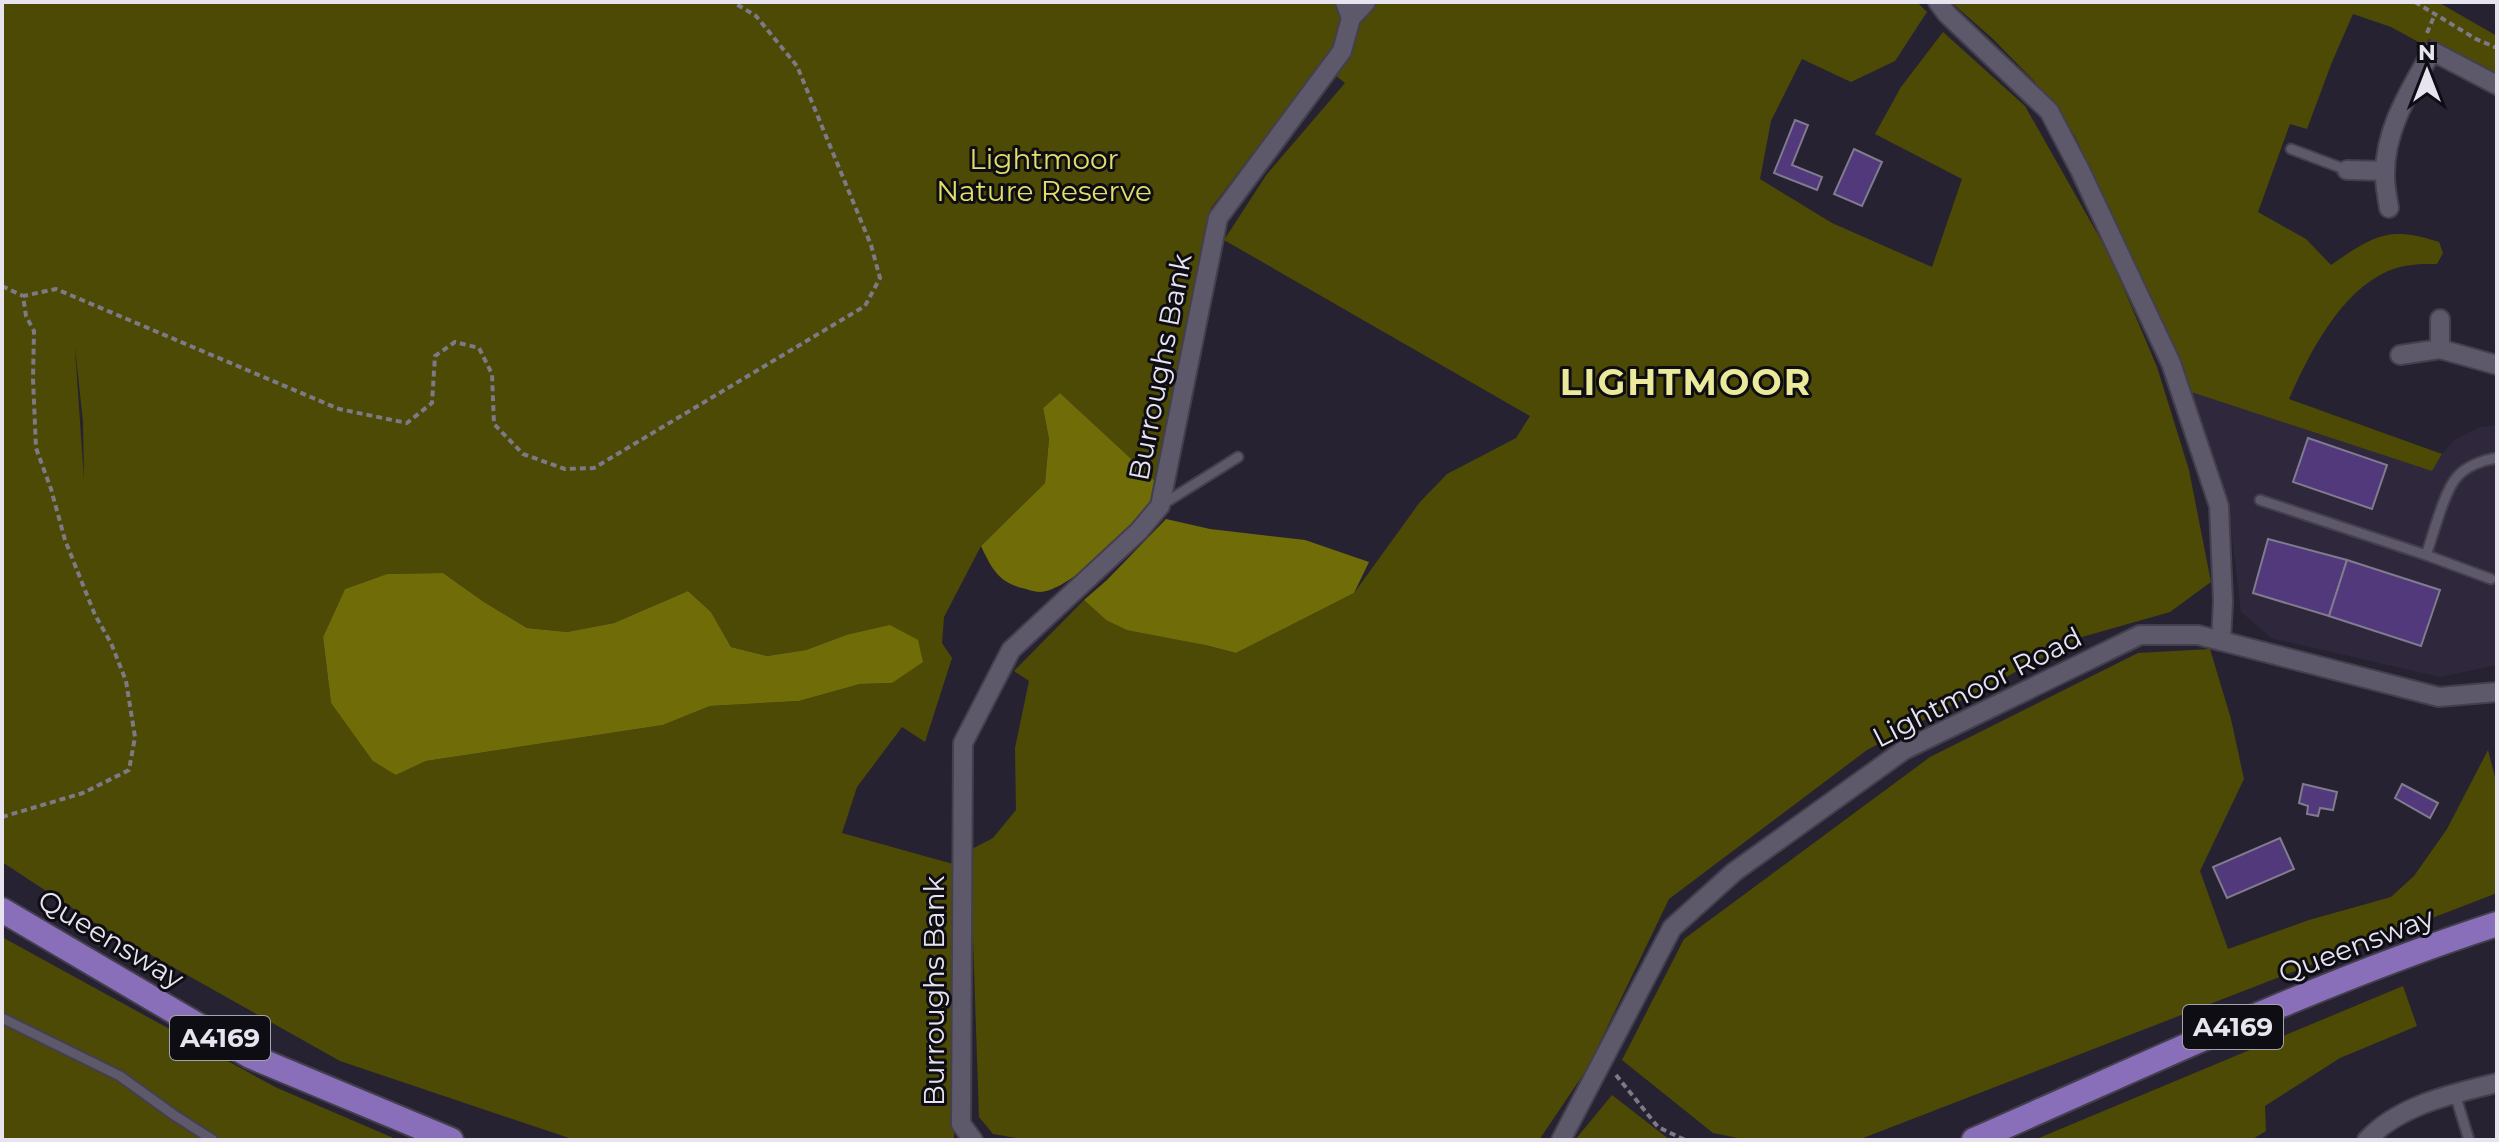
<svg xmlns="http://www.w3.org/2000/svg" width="2499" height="1142" viewBox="0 0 2499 1142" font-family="Montserrat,sans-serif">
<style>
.built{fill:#2f283d}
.green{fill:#4c4a04;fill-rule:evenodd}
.water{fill:#706d09}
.building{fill:#51397b;stroke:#807b8e;stroke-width:2}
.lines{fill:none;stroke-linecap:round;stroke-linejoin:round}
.service-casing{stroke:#443f4c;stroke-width:13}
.minor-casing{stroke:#443f4c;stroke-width:22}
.primary-casing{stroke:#443f4c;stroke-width:28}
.path{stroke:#7d7986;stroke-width:4;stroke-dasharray:6 4;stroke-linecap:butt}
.service{stroke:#5d586a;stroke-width:9}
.minor{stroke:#5d586a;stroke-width:18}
.primary{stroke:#896fb9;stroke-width:24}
.labels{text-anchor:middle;stroke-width:6;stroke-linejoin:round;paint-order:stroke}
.shield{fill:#0f0d14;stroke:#a6a4ad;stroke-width:2}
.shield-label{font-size:26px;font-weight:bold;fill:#e7e4ef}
.park-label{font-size:28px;fill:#e1de6a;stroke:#0f0d14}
.street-label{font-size:28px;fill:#e7e4ef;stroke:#0f0d14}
.district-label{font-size:36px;font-weight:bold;letter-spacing:2px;fill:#ebea9a;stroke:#0f0d14}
</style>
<rect width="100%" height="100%" fill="#272231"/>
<!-- built -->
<polygon class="built" points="2185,390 2432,470 2442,454 2453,441 2480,427 2497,425 2497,665 2440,677 2271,638 2241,612 2228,503"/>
<!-- green -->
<g class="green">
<path d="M2,2H1917L1927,12L1895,61L1851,82L1802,59L1771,121L1760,179L1832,223L1932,267L1962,179L1875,134L1901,87L1943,32L2025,106L2110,256L2157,367L2189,470L2211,582L2170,612L2082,637L1867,750L1669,899L1587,1069L1539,1140H1028L993,1134L979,1117L970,850L993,838L1016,810L1015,748L1029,681L1014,671L1084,600L1106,620L1236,653L1354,593L1420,502L1447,474L1516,438L1530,416L1224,240L1267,174L1345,83L1321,64L1211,208L1155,481L1060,393L1043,408L1049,439L1045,483L981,546L944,617L942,643L952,658L925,742L902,727L857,787L842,833L953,864L954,1140H575L340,1061L98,925L2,862ZM75,347L83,422L84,481L75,348ZM443,573L484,602L527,628L567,632L614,623L688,591L711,612L731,647L767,656L806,650L846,635L892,683L860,684L799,701L710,706L663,725L426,761L396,775L351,730L331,703L323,637L345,589L387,574Z"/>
<path d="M1951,2H2438L2497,36V77L2429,39L2424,45L2391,27L2353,14L2332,62L2307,129L2290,124L2258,212L2306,239L2331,265C2373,236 2388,225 2439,242L2443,253L2437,264C2420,264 2404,264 2388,271C2340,292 2309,354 2289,399L2442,454L2432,471L2185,390L2128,250L2075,136L2034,81L1993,39Z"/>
<polygon points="2210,649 2231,719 2244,779 2200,871 2228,949 2309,920 2391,897 2414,876 2447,829 2488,750 2497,785 2497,893 1858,1140 1748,1140 1713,1133 1622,1060 1684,939 1930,757 2138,653"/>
<polygon points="2,937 275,1087 398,1140 2,1140"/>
<polygon points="2403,986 2417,1026 2340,1058 2265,1106 2266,1131 2251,1140 2034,1140"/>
<polygon points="1612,1095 1670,1140 1575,1140"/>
</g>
<!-- water -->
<g class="water">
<path d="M1060,393L1155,481C1154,489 1153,497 1149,504C1135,528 1067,592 1040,592C1034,592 1027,589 1022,588C998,582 991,567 981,546L1045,483L1049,439L1043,408Z"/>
<polygon points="1166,519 1210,529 1305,540 1369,562 1354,593 1236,653 1205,645 1127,630 1106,620 1084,600 1107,580"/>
<polygon points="443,573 484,602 527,628 567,632 614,623 688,591 711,612 731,647 767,656 806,650 846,635 890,625 918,640 923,662 892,683 860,684 799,701 710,706 663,725 426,761 396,775 373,761 331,703 323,637 345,589 387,574"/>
</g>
<!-- building -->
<g class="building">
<polygon points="1795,120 1808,125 1792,165 1822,177 1817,190 1774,173"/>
<polygon points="1854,149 1882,162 1862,206 1834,194"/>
<polygon points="2308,438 2387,465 2372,509 2293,482"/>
<polygon points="2268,539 2347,560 2329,616 2253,593"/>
<polygon points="2347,560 2440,590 2421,646 2329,616"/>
<polygon points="2303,784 2337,792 2333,810 2320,808 2318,816 2307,814 2308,806 2299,803"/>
<polygon points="2402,784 2438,803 2430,818 2395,798"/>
<polygon points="2280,838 2294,869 2227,898 2213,867"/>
</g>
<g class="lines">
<!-- service casing -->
<g class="service-casing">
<g id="service">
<polyline points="2291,149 2347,170"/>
<path d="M2260,500L2426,555C2433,536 2444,491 2457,477C2466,466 2483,460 2497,458"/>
<polyline points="1163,504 1238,457"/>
<polyline points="2426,555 2491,579"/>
<polyline points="2,1018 120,1076 174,1115 213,1140"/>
<polyline points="2455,1094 2469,1140"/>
</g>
</g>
<!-- minor casing -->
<g class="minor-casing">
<g id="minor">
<polyline points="1938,2 1947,14 2049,111 2080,170 2171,363 2219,506 2223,602 2221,641"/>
<polyline points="1351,18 1366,2"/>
<polyline points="2347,170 2385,171"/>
<path d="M2389,208C2387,197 2385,186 2385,176C2384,130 2410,90 2432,51L2497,85"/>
<polyline points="2440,319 2440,349 2497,365"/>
<polyline points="2400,355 2440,349"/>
<polyline points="973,1140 961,1124 963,743 1011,650 1139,531 1160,506 1218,218 1342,51 1351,18 1345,2"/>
<polyline points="1561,1140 1672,928 1734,872 1904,750 2140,635 2198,635 2439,697 2497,692"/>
<path d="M2367,1140C2399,1105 2452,1094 2497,1083"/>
</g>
</g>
<!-- primary casing -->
<g class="primary-casing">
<g id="primary">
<polyline points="2,910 250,1056 451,1140"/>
<path d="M1974,1140C2146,1065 2318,982 2497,924"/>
</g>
</g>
<!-- path -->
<g class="path">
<polyline points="2415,2 2476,39 2497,48"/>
<polyline points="2427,33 2435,14"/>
<polyline points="2,286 23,296"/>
<polyline points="2,817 83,793 129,770 135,737 126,681 111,643 95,615 65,540 51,489 36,448 33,379 34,331 26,316 23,296 56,289 339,409 407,423 432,403 435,356 455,342 479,348 492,374 494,424 523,454 565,469 594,468 865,306 880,278 871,245 797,66 756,16 733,2"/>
<polyline points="1616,1075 1658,1127 1685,1140"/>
</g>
<!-- service -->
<use href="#service" class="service"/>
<!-- minor -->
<use href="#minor" class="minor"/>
<!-- primary -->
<use href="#primary" class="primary"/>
</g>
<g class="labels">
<!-- shield labels -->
<g class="shield">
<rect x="2183" y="1005" width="100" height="44" rx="6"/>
<rect x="170" y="1016" width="100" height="44" rx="6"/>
</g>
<g class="shield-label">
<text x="2233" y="1036">A4169</text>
<text x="220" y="1047">A4169</text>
</g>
<!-- park labels -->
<g class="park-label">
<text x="1044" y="169">Lightmoor<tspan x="1044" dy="32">Nature Reserve</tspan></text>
</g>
<!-- street labels -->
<g class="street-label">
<text transform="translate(1160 367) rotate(-79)" y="10">Burroughs Bank</text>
<text transform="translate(1977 687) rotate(-27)" y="10">Lightmoor Road</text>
<text transform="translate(111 939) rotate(31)" y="10">Queensway</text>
<text transform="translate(2356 945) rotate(-21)" y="10">Queensway</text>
<text transform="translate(934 991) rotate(-90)" y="10">Burroughs Bank</text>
</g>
<!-- district labels -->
<g class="district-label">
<text x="1686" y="395">LIGHTMOOR</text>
</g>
</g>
<!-- border -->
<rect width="2499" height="1142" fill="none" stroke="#e7e4ef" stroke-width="8"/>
<!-- north arrow -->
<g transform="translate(2427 72)" stroke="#0f0d14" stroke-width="6" paint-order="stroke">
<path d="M0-6L14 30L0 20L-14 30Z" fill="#e7e4ef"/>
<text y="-12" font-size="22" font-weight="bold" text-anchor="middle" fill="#e7e4ef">N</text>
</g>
</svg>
